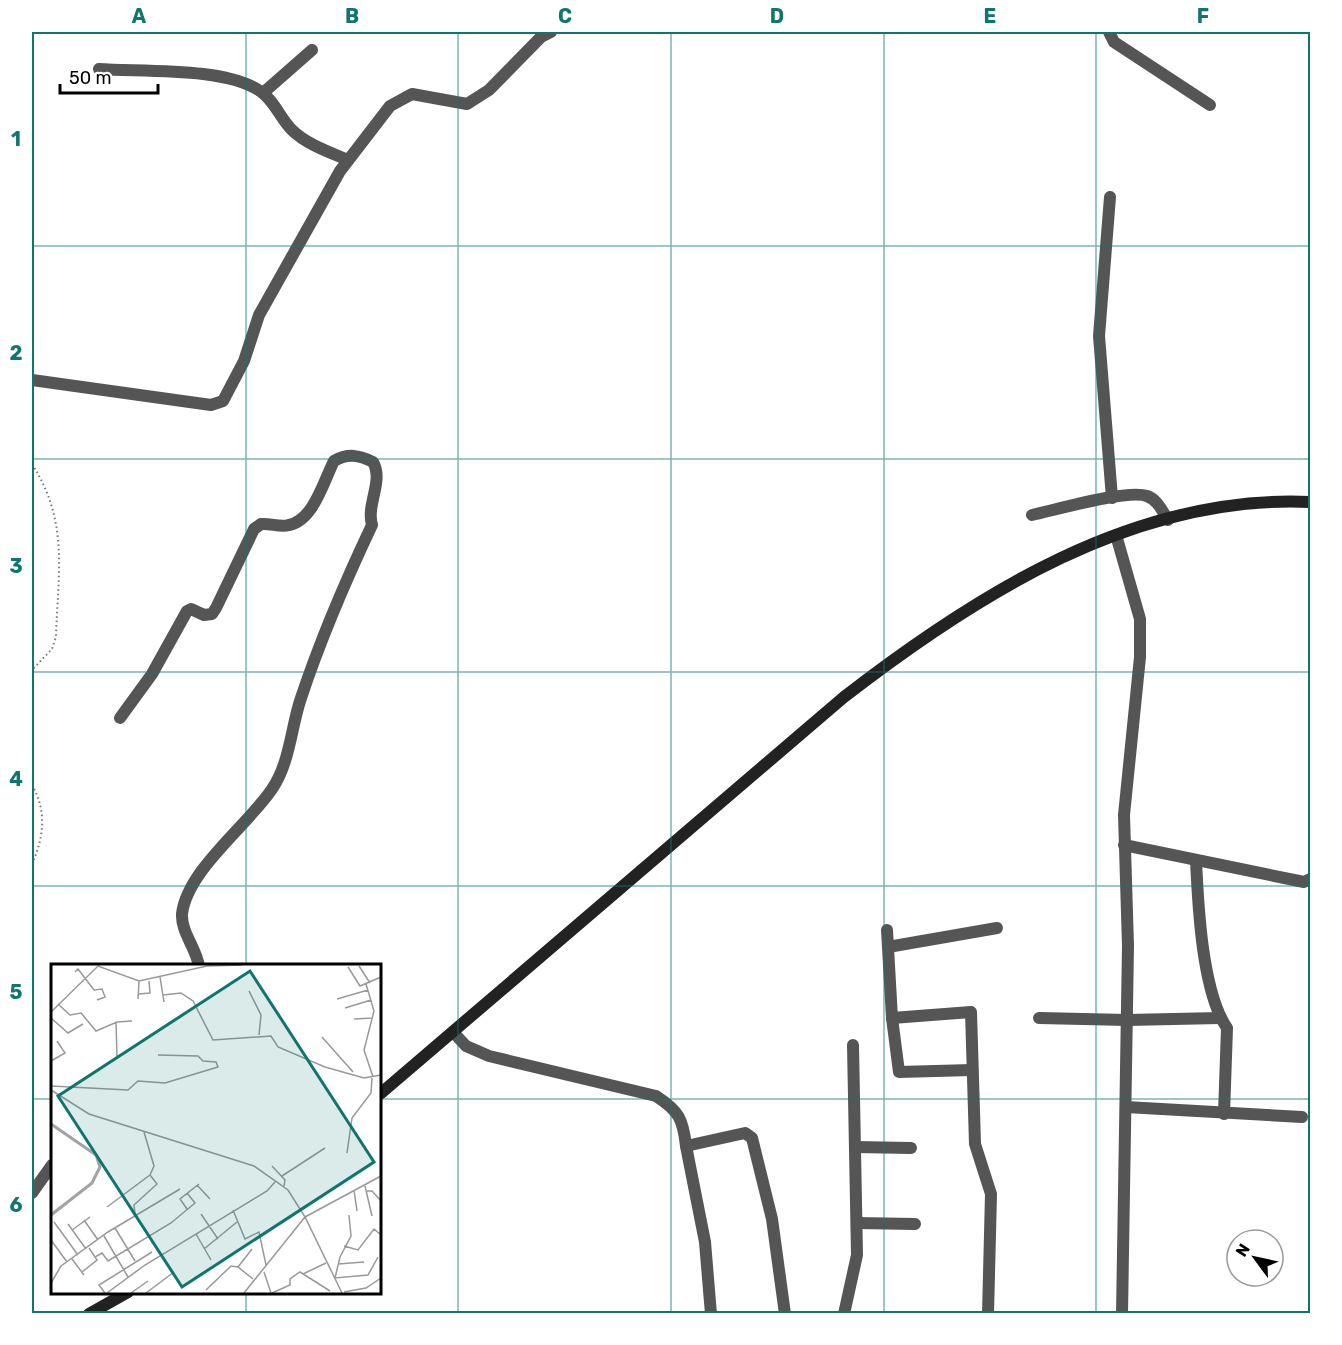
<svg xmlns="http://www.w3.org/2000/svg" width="1342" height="1345" viewBox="0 0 1342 1345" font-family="Rubik,sans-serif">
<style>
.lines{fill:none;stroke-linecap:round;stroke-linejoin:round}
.path{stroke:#777;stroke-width:2;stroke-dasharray:1.5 3;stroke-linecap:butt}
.street{stroke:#555;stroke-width:12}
.secondary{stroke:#222;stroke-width:12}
.grid{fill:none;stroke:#0f766e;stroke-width:1.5;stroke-opacity:0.55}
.inset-river{fill:none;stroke:#a3a3a3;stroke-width:3}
.inset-road{fill:none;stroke:#999;stroke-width:1.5}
.view{fill:#0f766e;fill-opacity:0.15;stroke:#0f766e;stroke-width:3}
.inset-edge{fill:none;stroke:#000;stroke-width:3}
.neatline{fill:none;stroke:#0f766e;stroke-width:2}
.grid-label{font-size:20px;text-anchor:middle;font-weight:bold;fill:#0f766e}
</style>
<rect width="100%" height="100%" fill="#fff"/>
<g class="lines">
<!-- path -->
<g class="path">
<path d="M32,464C69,522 58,571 56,637L52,649L32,670"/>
<path d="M32,785C47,811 44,837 32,864"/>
</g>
<!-- street -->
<g class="street">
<polyline points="1109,32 1114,42 1210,105"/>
<path d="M99,69C142,72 225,67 260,91C274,100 280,118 292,130C306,144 329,152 348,160"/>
<polyline points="263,93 312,50"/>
<polyline points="1110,197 1099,336 1112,498"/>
<polyline points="32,380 211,405 223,401 244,361 259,315 340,171 390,106 412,94 467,104 489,90 541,37 551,32"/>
<path d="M1032,515C1055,510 1128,489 1147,496C1158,500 1162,511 1168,520"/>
<polyline points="1116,535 1140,619 1140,657 1124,815 1128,946 1122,1314"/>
<path d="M120,718L152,674L187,611L191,609L204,615L212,614L216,608L254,529L261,524C271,523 280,528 289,525C314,520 324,480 334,461C348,453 359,455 373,462C384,481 366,504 372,525C345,582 321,638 301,698C291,727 290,763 272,789C249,824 187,870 182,914C181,932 196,948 199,966"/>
<polyline points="1124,845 1304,882 1310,879"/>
<path d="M1196,860C1198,905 1202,992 1227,1028L1224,1114"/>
<polyline points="887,930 892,1018 899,1072 972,1070"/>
<polyline points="888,947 997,928"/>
<polyline points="892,1018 971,1012 975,1144 991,1194 988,1314"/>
<polyline points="1039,1018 1127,1020 1220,1018"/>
<path d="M453,1032L466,1046L489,1056L656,1096C679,1111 683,1119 686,1146"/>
<polyline points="1126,1107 1302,1117"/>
<polyline points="855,1147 911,1148"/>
<polyline points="32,1193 52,1165"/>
<polyline points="857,1223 915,1224"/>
<polyline points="711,1314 705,1242 686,1146 745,1133 752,1138 772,1219 785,1314"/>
<polyline points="844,1314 857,1255 853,1045"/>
</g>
<!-- secondary -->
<g class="secondary">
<path d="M380,1094L844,697C977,594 1135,494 1310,502"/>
<polyline points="89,1314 128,1292"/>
</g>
</g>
<!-- grid -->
<path class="grid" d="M246,32V966M458,32V1314M671,32V1314M884,32V1314M1096,32V1314M32,246H1310M32,459H1310M32,672H1310M32,886H1310M32,1099H52M380,1099H1310M246,1292V1314"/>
<!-- overview -->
<g transform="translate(51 964)">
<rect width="330" height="330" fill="#fff"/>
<path class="inset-river" d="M0,160L45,191L49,203L41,219L0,251"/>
<path class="inset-road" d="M308,2L319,19M297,3L309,22L330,13M24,8L27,5L43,26L51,25L54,33L46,36M109,13L113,38M315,20L323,47L313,86L322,113M198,27L210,51L208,71M88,30L99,29L98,17M112,31L130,29L142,37L162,76L220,72L227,83L274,103L313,114L330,111M87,35L88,17M286,35L317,26M7,40L19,51L30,49L45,67L66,58L81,57M294,44L320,36M0,48L47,2L88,17L156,2L191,1M0,54L17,69L32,60M303,55L322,54M65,58L66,93M271,73L302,108M0,97L14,89L6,77M0,122L77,126L87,117L114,119L167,103L165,98L152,97L147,92L107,91M0,126L38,150L203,202L237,226L254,253M93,168L103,202L99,211M296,189L301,154L320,129L321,114M221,202L234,216L233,222M231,212L274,184M146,221L159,235M314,222L321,252M303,226L306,247M316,227H321L330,237M56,243L99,211L106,220L83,241L84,250M136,245L129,235L148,220M182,246L194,275L208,268L215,301M150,250L167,275M298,251L300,272L289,293L284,314L317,311L327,293M254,253L330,212M33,256L47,276M3,258L27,291M17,260L35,285M64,264L84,297M21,266L39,253M145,270L160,296M53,272L77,313M0,276L16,298M293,282L307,286L323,265L330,271M153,285L186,258M44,293L51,289L57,297L120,259L144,239L136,229M21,295L33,311M287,300L313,298M187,303L201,285M31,308L46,296L38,284M213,308L220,329M252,310L275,299M0,319L10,302L57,268L129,225M155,326L180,302L187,303L202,315M293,328L315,324L330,314M54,329L48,321L101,288M56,329L94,301L216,227L224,218M80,329L97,317M95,329L123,308M193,329L254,253L291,329M221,329L239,321V315L249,308L279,327"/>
<path class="view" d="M199,7L323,198L131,323L7,132Z"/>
<rect width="330" height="330" class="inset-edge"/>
</g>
<!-- border -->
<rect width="1342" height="1345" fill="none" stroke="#ffffff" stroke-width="66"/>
<!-- north arrow -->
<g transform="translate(1255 1258) rotate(303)"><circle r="28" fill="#ffffff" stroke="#999999" stroke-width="1.5"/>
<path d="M0-4.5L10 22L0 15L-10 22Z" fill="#000000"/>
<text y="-9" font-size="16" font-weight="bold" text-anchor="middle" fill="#000000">N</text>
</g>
<!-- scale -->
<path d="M60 84v9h98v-9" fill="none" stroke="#000000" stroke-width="3"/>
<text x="69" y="84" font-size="18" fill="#000000" stroke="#ffffff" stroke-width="4.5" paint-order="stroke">50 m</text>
<rect x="33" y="33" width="1276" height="1279" class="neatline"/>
<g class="grid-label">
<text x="139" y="23">A</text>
<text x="352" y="23">B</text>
<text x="565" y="23">C</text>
<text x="777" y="23">D</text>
<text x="990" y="23">E</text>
<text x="1203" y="23">F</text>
<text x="16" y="146">1</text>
<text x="16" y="360">2</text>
<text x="16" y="573">3</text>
<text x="16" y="786">4</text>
<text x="16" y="999">5</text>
<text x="16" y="1212">6</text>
</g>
</svg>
